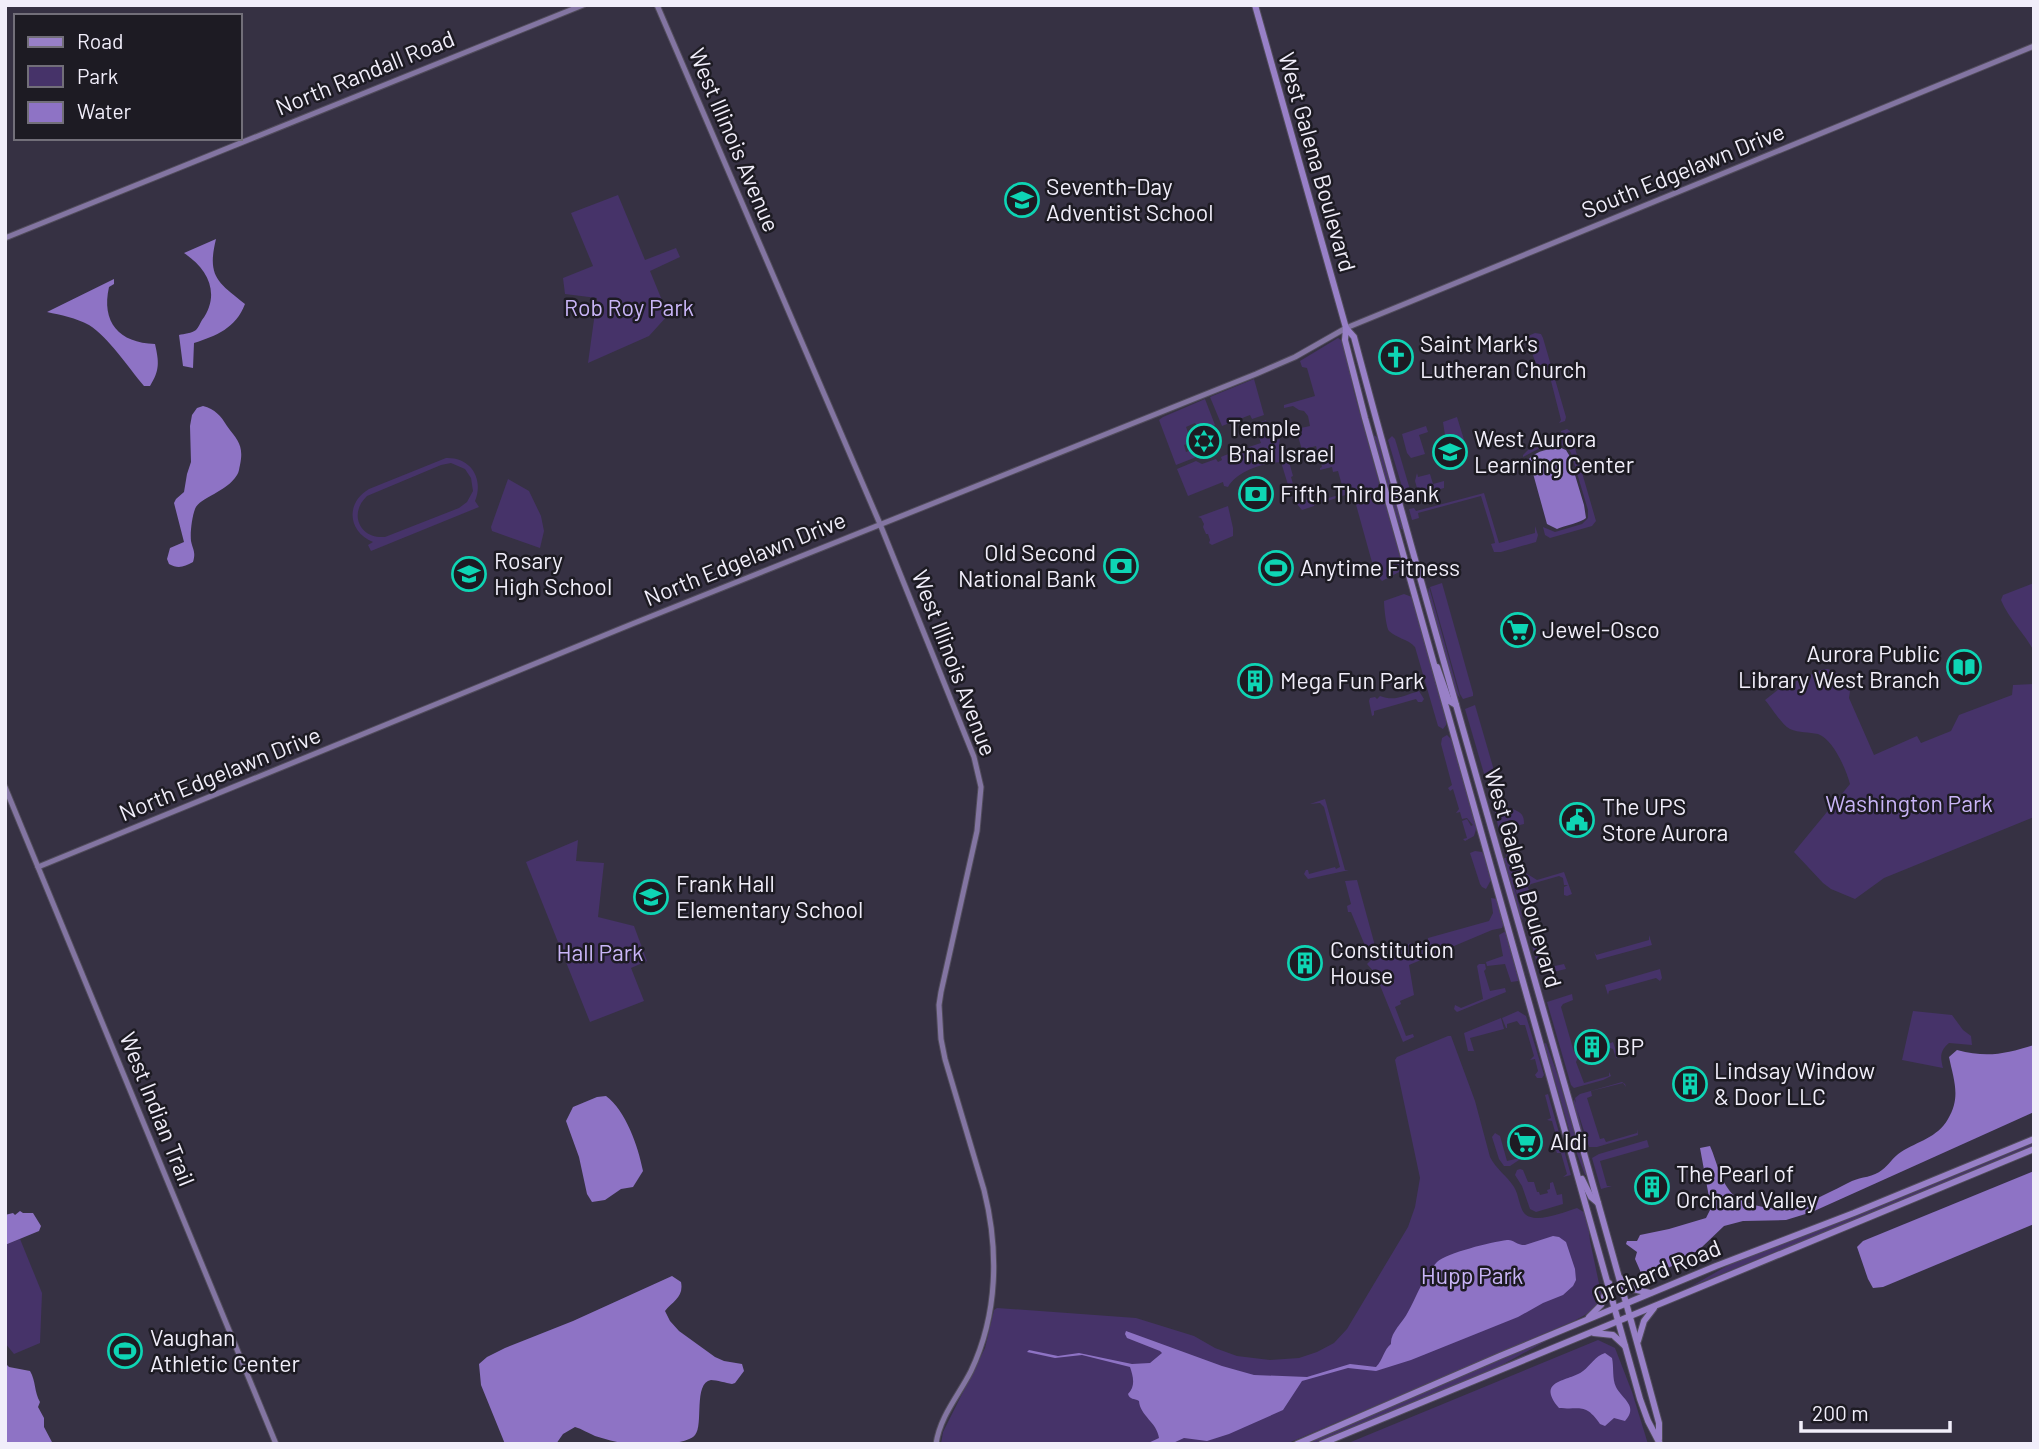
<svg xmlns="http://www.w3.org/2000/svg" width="2039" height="1449" viewBox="0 0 2039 1449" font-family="Barlow,sans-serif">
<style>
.green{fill:#463369;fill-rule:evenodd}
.water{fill:#8e73c5}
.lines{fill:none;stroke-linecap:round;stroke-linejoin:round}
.secondary-casing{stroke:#514c5b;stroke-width:7}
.primary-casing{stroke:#514c5b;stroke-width:8}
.secondary{stroke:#8375a2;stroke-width:5}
.primary{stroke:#9880c7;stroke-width:6}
.labels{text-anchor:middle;stroke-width:5;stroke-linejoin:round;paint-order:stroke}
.street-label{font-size:23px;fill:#f1eefa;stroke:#1d1b23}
.poi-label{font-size:23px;fill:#f1eefa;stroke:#1d1b23;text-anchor:start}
.park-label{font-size:23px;fill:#c9b5f7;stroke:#1d1b23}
</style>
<rect width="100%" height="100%" fill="#363143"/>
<!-- green -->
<g class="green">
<polygon points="618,195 645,260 676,248 680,257 650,271 668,315 649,336 588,363 597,298 565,294 563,278 593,266 571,213"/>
<polygon points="1535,333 1541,334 1543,338 1566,417 1565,421 1559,423 1561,420 1550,377 1537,380 1535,373 1539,371 1526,338 1521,339"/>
<path d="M1338,338L1344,342L1354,392L1379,482C1378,496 1362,501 1351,493L1322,503L1321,500L1339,495V490L1343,489L1338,471L1333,472L1332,467L1320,470V468L1322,467L1316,446L1302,450L1296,429L1310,426L1308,416L1304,411L1299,410L1293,406L1284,408V405L1315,396L1307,368L1302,367L1300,361Z"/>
<polygon points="1254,379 1264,415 1252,419 1250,415 1222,426 1210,397"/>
<polygon points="1205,399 1215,425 1211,427 1208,423 1198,427 1195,423 1186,427 1193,446 1189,443 1184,445 1186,452 1192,450 1193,446 1199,456 1176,465 1159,420 1163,417"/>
<polygon points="1457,417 1465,443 1448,447 1448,449 1439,451 1437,444 1446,442 1443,422"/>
<path d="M1266,420L1272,441L1280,439L1279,445L1283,460L1288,458L1293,476L1291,477L1293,484L1290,485L1292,497L1296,496L1302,501L1312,498L1315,504L1314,506L1302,510L1292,498L1281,462C1263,463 1237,471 1228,487L1224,486L1223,482L1188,496L1177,469L1196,461L1202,464L1216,459L1218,462L1222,460L1221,457C1229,453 1250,447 1261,443L1254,425Z"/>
<polygon points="1426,426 1428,432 1419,435 1425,454 1411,458 1407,453 1402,434"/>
<polygon points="1567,429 1570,431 1596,521 1592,526 1550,538 1545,535 1543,527 1555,532 1582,524 1588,518 1588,510 1571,453 1566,445 1538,449 1523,457 1523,455 1528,450 1562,440 1561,431"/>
<polygon points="1372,434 1377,437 1403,529 1401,529 1391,502"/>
<polygon points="1392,436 1395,439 1411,493 1411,497 1408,500 1406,500 1388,440"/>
<path d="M446,458C471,457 484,479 475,501L479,507L371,551L368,545L373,542C348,532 345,503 369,489ZM451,463L465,469L471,478L473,491L467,502L459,508L385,537C360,539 348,514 367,496L441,465Z"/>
<polygon points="1417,473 1418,477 1430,474 1433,484 1444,481 1444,488 1419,495 1415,481"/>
<polygon points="508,479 529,491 541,516 544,531 540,548 492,531 491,527"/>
<polygon points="1382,492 1403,567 1403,570 1382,581 1375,573 1355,501 1372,499"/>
<polygon points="1484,493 1499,543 1535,533 1535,526 1538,535 1536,542 1501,552 1494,552 1491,544 1495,543 1494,538 1481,496 1418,513 1419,518 1412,520 1409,509 1414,508 1416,511"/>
<polygon points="1228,506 1233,528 1233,536 1212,545 1209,543 1210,540 1208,534 1206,534 1203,527 1204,524 1201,518 1198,517"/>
<polygon points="1442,583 1473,693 1473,696 1463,699 1460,694 1430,587"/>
<path d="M2034,583V651C2024,633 2009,619 2001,600L2003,595Z"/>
<polygon points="1429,587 1460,698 1455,691 1428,594"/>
<path d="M1404,594L1412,597L1415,607L1446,719V725L1443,729L1438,726L1415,647C1408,639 1396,638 1389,631C1386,627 1384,606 1384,601Z"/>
<path d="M1823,669H1828L1856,682L1850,691L1849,698L1874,755L1917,736L1921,743L1951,731L1959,715L2012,695L2013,685L2034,684V817L1884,878L1855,899L1831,889L1823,883L1794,852L1850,784C1846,769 1833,739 1818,734C1809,732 1799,733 1790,729C1781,724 1772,708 1765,700L1779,689Z"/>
<path d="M1419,691L1424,699L1422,702H1418L1416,699L1374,711V715L1372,716L1369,701L1370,698L1375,697L1377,699L1380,696C1395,702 1405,695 1419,691Z"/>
<polygon points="1475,705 1493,767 1493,772 1490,776 1485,777 1465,709"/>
<polygon points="1447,735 1452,740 1477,826 1474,836 1465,841 1463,839 1467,838 1462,821 1467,819 1471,826 1473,825 1467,818 1462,819 1460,812 1456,813 1459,809 1453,789 1450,791 1448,788 1452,785 1441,744 1442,738"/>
<path d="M1494,789L1499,791C1500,792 1503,802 1504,803C1511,812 1525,808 1524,824L1499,830L1490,791Z"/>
<polygon points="1325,799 1345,870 1349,870 1308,879 1304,874 1306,870 1308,870 1309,874 1335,867 1336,869 1340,867 1324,807 1320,803 1310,804"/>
<polygon points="578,840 576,861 604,863 598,917 634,926 647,961 631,968 644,1001 590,1022 526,862"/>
<polygon points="1512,840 1518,841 1519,856 1524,872 1537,880 1564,872 1572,894 1567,896 1564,895 1564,887 1568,885 1564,885 1563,878 1559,876 1531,884 1528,887 1530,895 1518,898 1507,860 1523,920 1519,915 1502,858 1507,858 1504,847 1507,842"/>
<polygon points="1475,851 1482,852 1484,855 1491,880 1486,889 1482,887 1480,884 1470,853"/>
<polygon points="1357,880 1377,953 1385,951 1388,956 1393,955 1392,948 1412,943 1413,945 1428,941 1428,938 1489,921 1493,913 1491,898 1497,899 1504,923 1502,928 1492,930 1409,965 1414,995 1400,1001 1401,1004 1395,1007 1406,1036 1413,1034 1414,1037 1403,1042 1375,973 1367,964 1371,960 1351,912 1348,912 1347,906 1351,904 1345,881"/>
<polygon points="1539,928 1550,967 1564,964 1566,969 1540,975 1529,934 1531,931"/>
<polygon points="1506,931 1518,977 1518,981 1511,982 1505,964 1487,966 1486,962 1503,956 1499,935"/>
<polygon points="1649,935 1652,945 1597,960 1594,951 1596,955 1649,940"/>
<polygon points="1479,964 1485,964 1486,969 1484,971 1490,991 1505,988 1506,992 1457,1012 1454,1009 1455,1005 1461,1008 1483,999 1477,966"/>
<polygon points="1660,969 1662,978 1660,981 1656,978 1609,991 1608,995 1605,985"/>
<polygon points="1572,994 1573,1000 1563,1004 1561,1007 1574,1052 1576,1053 1587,1050 1588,1052 1613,1042 1618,1057 1616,1058 1613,1049 1610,1048 1578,1057 1576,1062 1584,1083 1609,1076 1609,1072 1611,1076 1603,1080 1574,1088 1571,1085 1547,1002"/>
<polygon points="1518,1011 1526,1016 1544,1075 1542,1078 1537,1078 1535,1075 1538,1071 1535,1059 1530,1060 1534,1056 1525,1025 1520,1025 1517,1021 1507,1024 1507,1028 1506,1028 1502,1018"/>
<path d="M1913,1011L1952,1015L1963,1030L1971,1036L1972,1045L1949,1043C1940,1051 1940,1056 1943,1068L1902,1060Z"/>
<polygon points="1501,1018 1504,1029 1470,1038 1474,1051 1468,1051 1464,1033"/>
<path d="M1448,1036H1451L1475,1101L1490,1157C1496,1169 1507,1176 1514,1187C1519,1195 1519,1206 1524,1213C1534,1225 1564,1212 1577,1208L1587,1214L1590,1241L1601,1293L1599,1303L1592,1311L1574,1321L1286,1444H941L943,1432L985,1348L994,1310L997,1308L1136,1318L1194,1336L1215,1348L1237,1356L1270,1360L1299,1358L1317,1352L1334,1343L1347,1329L1408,1227L1415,1207L1420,1178L1395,1060L1397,1057Z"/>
<polygon points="1546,1043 1558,1076 1587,1175 1585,1175 1573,1143 1544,1044"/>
<polygon points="1622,1082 1625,1084 1626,1087 1623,1083 1591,1091 1592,1096 1587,1098 1600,1139 1604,1138 1606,1142 1637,1133 1637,1129 1638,1135 1597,1147 1589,1147 1577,1109 1586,1146 1584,1144 1573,1106 1574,1099 1576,1103 1575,1098 1580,1094"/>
<polygon points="1548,1094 1571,1175 1563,1177 1567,1174 1561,1153 1557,1153 1555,1148 1559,1146 1552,1121 1547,1120 1551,1118 1545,1095"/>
<polygon points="1495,1133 1500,1136 1507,1161 1544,1152 1522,1158 1510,1166 1504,1166 1499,1159 1492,1137"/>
<polygon points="1647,1140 1649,1147 1600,1161 1607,1186 1612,1186 1601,1189 1592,1158 1599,1154"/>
<polygon points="2034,1142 2034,1146 1690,1287 1734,1262 1907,1195"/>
<polygon points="1520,1169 1523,1170 1528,1182 1534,1182 1537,1192 1539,1192 1540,1195 1548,1193 1547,1190 1550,1189 1550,1183 1553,1182 1557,1195 1562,1194 1563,1204 1536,1212 1530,1209 1522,1186 1515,1175 1517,1170"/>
<polygon points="20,1239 42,1293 40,1343 14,1354 5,1343 5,1245"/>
<polygon points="1545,1340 1546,1341 1500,1366 1313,1444 1305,1444"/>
<polygon points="1598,1340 1615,1348 1632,1392 1648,1444 1346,1444"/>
</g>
<!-- water -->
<g class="water">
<path d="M216,239C207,276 217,282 245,304C236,328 216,336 194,343L193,368L183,366L179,335C184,334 192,333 196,330C199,327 200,323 202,320C221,294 208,269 184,253Z"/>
<path d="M114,279V284L109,287C101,322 119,343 155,344C159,362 160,370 150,386H144C128,367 109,338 89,325C76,318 61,315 47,312Z"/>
<path d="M203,406C215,409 221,416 227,426C238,441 244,445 240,465C239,469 239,472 237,475C227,492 200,497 195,509C192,517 190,533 191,541C193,550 196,552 193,562C184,567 178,569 169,564L167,559L170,548L184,542L174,503L176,499L184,492L187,474L191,462L190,426L192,415L197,408Z"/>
<path d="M1561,448L1566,450L1569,455L1584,505L1586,518C1582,522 1564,526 1557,529L1547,524L1529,459C1537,450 1550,449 1561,448Z"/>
<path d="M2034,1045V1112L1812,1212L1786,1220L1743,1221L1724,1226L1702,1247L1686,1259L1662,1271L1642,1275L1635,1259L1637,1252L1626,1244L1627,1241H1637L1640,1235L1669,1229L1706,1218L1711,1208L1700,1148L1710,1146C1718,1164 1722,1191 1741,1200C1786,1220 1813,1200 1852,1181C1861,1177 1874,1177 1882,1170C1889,1165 1893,1157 1901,1152C1918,1141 1937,1138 1948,1119C1961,1097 1954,1081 1949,1057L1957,1050C1987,1058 2005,1054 2034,1045Z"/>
<path d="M606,1096C626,1111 638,1146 643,1171L633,1187L621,1189L605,1200L592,1202L587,1194L579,1157L566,1121L573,1107L597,1097Z"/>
<polygon points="2034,1171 2034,1224 1883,1287 1873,1288 1868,1279 1857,1247 1863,1241"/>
<polygon points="20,1211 23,1213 33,1213 41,1226 39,1231 5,1245 5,1215 13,1213 15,1215"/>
<path d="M1553,1236L1559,1237L1566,1242L1575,1269L1576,1280L1573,1286L1563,1295L1543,1303L1518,1317L1411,1360L1376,1371L1348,1368L1302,1381L1283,1410L1229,1434L1207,1441L1184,1438L1171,1444H1146L1159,1438C1157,1422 1140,1416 1139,1401C1134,1398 1130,1400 1128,1394C1136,1386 1133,1376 1130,1367L1082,1355L1055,1358L1027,1352L1029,1350L1058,1356L1079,1353L1132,1364L1150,1363L1162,1353L1160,1351L1127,1338L1125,1334L1126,1331L1222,1366L1254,1375L1307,1377L1350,1364L1376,1367C1383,1360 1384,1349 1391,1344C1390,1333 1403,1322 1408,1312C1417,1296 1424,1275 1437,1262C1447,1253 1491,1242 1507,1240C1513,1239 1516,1245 1525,1245Z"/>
<path d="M672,1276L681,1282C684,1297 673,1301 665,1311L670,1321L679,1331L715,1357L724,1361L742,1364L744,1371L735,1383L732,1384C726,1383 717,1380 711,1380C693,1383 704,1425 695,1435C686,1446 641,1446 626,1444C616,1442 605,1439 595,1436C588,1433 582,1429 575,1427L563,1434L556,1444H505L481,1385L479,1364L487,1357L505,1348L573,1321Z"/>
<path d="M1605,1353L1612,1358C1614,1367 1612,1379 1616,1387C1622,1399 1639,1406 1625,1421L1614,1418L1605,1426L1600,1424C1585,1403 1582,1410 1559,1408C1535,1379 1569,1382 1583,1371C1591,1365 1595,1356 1605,1353Z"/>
<path d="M5,1363L9,1367L30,1371C36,1381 34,1392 40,1402L38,1407L44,1418V1427L53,1444H5Z"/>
</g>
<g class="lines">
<!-- secondary casing -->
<g class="secondary-casing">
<g id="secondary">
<path d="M657,5L880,524L974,757L981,787L977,831L941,992L939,1005L941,1039L945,1059L984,1190C999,1250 998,1314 971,1371C959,1395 940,1416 936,1444"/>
<polyline points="5,238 583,5"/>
<polyline points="5,787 276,1444"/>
<polyline points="38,867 632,624 1256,374 1295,357 1346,328 2034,46"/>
</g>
</g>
<!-- primary casing -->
<g class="primary-casing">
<g id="primary">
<polyline points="1255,5 1346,328 1345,340 1365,418 1640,1399 1648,1421 1660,1444"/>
<path d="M1346,328L1354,337C1451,701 1561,1060 1659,1423V1439"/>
<polyline points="1437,667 1449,701 1456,705"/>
<polyline points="1582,1179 1591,1197 1598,1203"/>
<polyline points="1620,1278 1633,1289 1650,1293"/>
<polyline points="1589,1317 1601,1305 1609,1283"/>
<polyline points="1594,1333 1613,1335 1625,1346"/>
<polyline points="1638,1341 1644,1321 1654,1308"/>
<polyline points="1297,1444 1500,1356 1716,1266 1854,1213 2034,1139"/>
<polyline points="1321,1444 2034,1149"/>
</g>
</g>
<!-- secondary -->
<use href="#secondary" class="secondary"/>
<!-- primary -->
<use href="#primary" class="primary"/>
</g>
<!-- icons -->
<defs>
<g id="school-ring" transform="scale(1.75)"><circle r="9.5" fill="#1d1b23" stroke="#0ed5b4" stroke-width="1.5"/><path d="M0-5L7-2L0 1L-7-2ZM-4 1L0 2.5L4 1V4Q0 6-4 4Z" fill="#0ed5b4"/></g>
<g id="church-ring" transform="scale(1.75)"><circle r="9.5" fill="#1d1b23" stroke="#0ed5b4" stroke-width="1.5"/><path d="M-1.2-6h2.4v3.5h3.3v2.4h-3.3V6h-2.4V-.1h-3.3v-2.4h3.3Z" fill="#0ed5b4"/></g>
<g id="synagogue-ring" transform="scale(1.75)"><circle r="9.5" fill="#1d1b23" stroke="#0ed5b4" stroke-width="1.5"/><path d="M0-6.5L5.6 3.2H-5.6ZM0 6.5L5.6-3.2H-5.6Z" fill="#0ed5b4"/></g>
<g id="bank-ring" transform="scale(1.75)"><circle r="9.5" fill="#1d1b23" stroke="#0ed5b4" stroke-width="1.5"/><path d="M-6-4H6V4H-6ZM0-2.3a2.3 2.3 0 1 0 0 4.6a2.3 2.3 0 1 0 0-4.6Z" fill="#0ed5b4"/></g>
<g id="stadium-ring" transform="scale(1.75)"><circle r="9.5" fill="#1d1b23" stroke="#0ed5b4" stroke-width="1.5"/><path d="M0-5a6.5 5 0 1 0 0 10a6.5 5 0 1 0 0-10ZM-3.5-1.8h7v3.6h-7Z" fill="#0ed5b4"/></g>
<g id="supermarket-ring" transform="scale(1.75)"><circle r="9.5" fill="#1d1b23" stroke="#0ed5b4" stroke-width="1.5"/><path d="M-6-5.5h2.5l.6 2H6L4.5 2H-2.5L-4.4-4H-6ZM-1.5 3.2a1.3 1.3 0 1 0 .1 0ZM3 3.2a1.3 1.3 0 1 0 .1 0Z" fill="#0ed5b4"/></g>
<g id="library-ring" transform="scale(1.75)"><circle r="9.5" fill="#1d1b23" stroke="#0ed5b4" stroke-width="1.5"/><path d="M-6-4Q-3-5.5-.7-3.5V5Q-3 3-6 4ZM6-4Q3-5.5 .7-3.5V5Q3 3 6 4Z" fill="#0ed5b4"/></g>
<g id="building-ring" transform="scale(1.75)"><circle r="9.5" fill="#1d1b23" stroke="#0ed5b4" stroke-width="1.5"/><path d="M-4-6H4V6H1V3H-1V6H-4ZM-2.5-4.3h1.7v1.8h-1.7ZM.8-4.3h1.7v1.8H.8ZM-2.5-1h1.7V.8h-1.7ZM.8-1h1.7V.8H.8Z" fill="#0ed5b4"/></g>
<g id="civic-ring" transform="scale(1.75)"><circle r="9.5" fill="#1d1b23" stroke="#0ed5b4" stroke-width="1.5"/><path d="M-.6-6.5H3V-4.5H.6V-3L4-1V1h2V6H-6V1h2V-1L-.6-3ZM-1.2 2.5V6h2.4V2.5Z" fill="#0ed5b4"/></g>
</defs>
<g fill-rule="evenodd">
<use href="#school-ring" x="1022" y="200"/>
<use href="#church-ring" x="1396" y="357"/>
<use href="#synagogue-ring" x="1204" y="441"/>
<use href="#school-ring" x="1450" y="452"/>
<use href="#bank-ring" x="1256" y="494"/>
<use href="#bank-ring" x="1121" y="566"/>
<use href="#stadium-ring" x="1276" y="568"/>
<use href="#school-ring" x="469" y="574"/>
<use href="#supermarket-ring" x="1518" y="630"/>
<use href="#library-ring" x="1964" y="667"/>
<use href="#building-ring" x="1255" y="681"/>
<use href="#civic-ring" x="1577" y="820"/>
<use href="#school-ring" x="651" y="897"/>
<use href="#building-ring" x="1305" y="963"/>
<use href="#building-ring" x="1592" y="1047"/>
<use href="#building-ring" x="1690" y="1084"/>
<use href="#supermarket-ring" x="1525" y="1142"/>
<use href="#building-ring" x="1652" y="1187"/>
<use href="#stadium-ring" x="125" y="1351"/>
</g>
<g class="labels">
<!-- street labels -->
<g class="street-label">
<text transform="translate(365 73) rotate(-22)" y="8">North Randall Road</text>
<text transform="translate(734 140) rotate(67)" y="8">West Illinois Avenue</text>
<text transform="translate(1317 162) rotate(74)" y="8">West Galena Boulevard</text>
<text transform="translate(1683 171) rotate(-22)" y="8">South Edgelawn Drive</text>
<text transform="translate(745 559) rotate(-22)" y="8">North Edgelawn Drive</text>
<text transform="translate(954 663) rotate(69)" y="8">West Illinois Avenue</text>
<text transform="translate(220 774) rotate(-22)" y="8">North Edgelawn Drive</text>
<text transform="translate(1523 878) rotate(74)" y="8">West Galena Boulevard</text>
<text transform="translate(157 1109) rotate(68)" y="8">West Indian Trail</text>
<text transform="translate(1657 1272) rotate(-22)" y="8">Orchard Road</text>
</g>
<!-- poi labels -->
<g class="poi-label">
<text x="1046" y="195">Seventh-Day<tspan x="1046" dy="26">Adventist School</tspan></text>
<text x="1420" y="352">Saint Mark's<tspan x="1420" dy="26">Lutheran Church</tspan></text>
<text x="1228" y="436">Temple<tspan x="1228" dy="26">B'nai Israel</tspan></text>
<text x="1474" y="447">West Aurora<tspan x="1474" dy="26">Learning Center</tspan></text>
<text x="1280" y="502">Fifth Third Bank</text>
<text x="1096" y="561" text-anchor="end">Old Second<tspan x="1096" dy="26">National Bank</tspan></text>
<text x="494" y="569">Rosary<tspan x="494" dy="26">High School</tspan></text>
<text x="1300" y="576">Anytime Fitness</text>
<text x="1542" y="638">Jewel-Osco</text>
<text x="1940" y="662" text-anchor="end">Aurora Public<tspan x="1940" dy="26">Library West Branch</tspan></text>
<text x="1280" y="689">Mega Fun Park</text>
<text x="1602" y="815">The UPS<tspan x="1602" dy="26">Store Aurora</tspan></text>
<text x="676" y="892">Frank Hall<tspan x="676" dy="26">Elementary School</tspan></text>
<text x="1330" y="958">Constitution<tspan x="1330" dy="26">House</tspan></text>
<text x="1616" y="1055">BP</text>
<text x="1714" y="1079">Lindsay Window<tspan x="1714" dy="26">&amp; Door LLC</tspan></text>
<text x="1550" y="1150">Aldi</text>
<text x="1676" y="1182">The Pearl of<tspan x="1676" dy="26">Orchard Valley</tspan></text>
<text x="150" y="1346">Vaughan<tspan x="150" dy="26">Athletic Center</tspan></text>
</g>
<!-- park labels -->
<g class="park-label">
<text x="629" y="316">Rob Roy Park</text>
<text x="1909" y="812">Washington Park</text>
<text x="600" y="961">Hall Park</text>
<text x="1472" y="1284">Hupp Park</text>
</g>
</g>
<!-- border -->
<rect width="2039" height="1449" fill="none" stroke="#f1eefa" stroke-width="14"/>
<!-- legend -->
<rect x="14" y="14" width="228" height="126" fill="#1d1b23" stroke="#726f79" stroke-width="2"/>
<rect x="28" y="37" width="35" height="10" fill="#9880c7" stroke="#726f79" stroke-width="2"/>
<text x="77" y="49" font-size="21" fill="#f1eefa">Road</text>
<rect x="28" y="66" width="35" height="21" fill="#463369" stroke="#726f79" stroke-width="2"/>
<text x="77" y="84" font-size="21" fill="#f1eefa">Park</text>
<rect x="28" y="102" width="35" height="21" fill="#8e73c5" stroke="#726f79" stroke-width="2"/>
<text x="77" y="119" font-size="21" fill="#f1eefa">Water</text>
<!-- scale -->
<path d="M1801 1421v10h149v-10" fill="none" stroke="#f1eefa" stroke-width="3.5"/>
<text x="1812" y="1421" font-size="21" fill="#f1eefa" stroke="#1d1b23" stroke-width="5" paint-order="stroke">200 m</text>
</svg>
